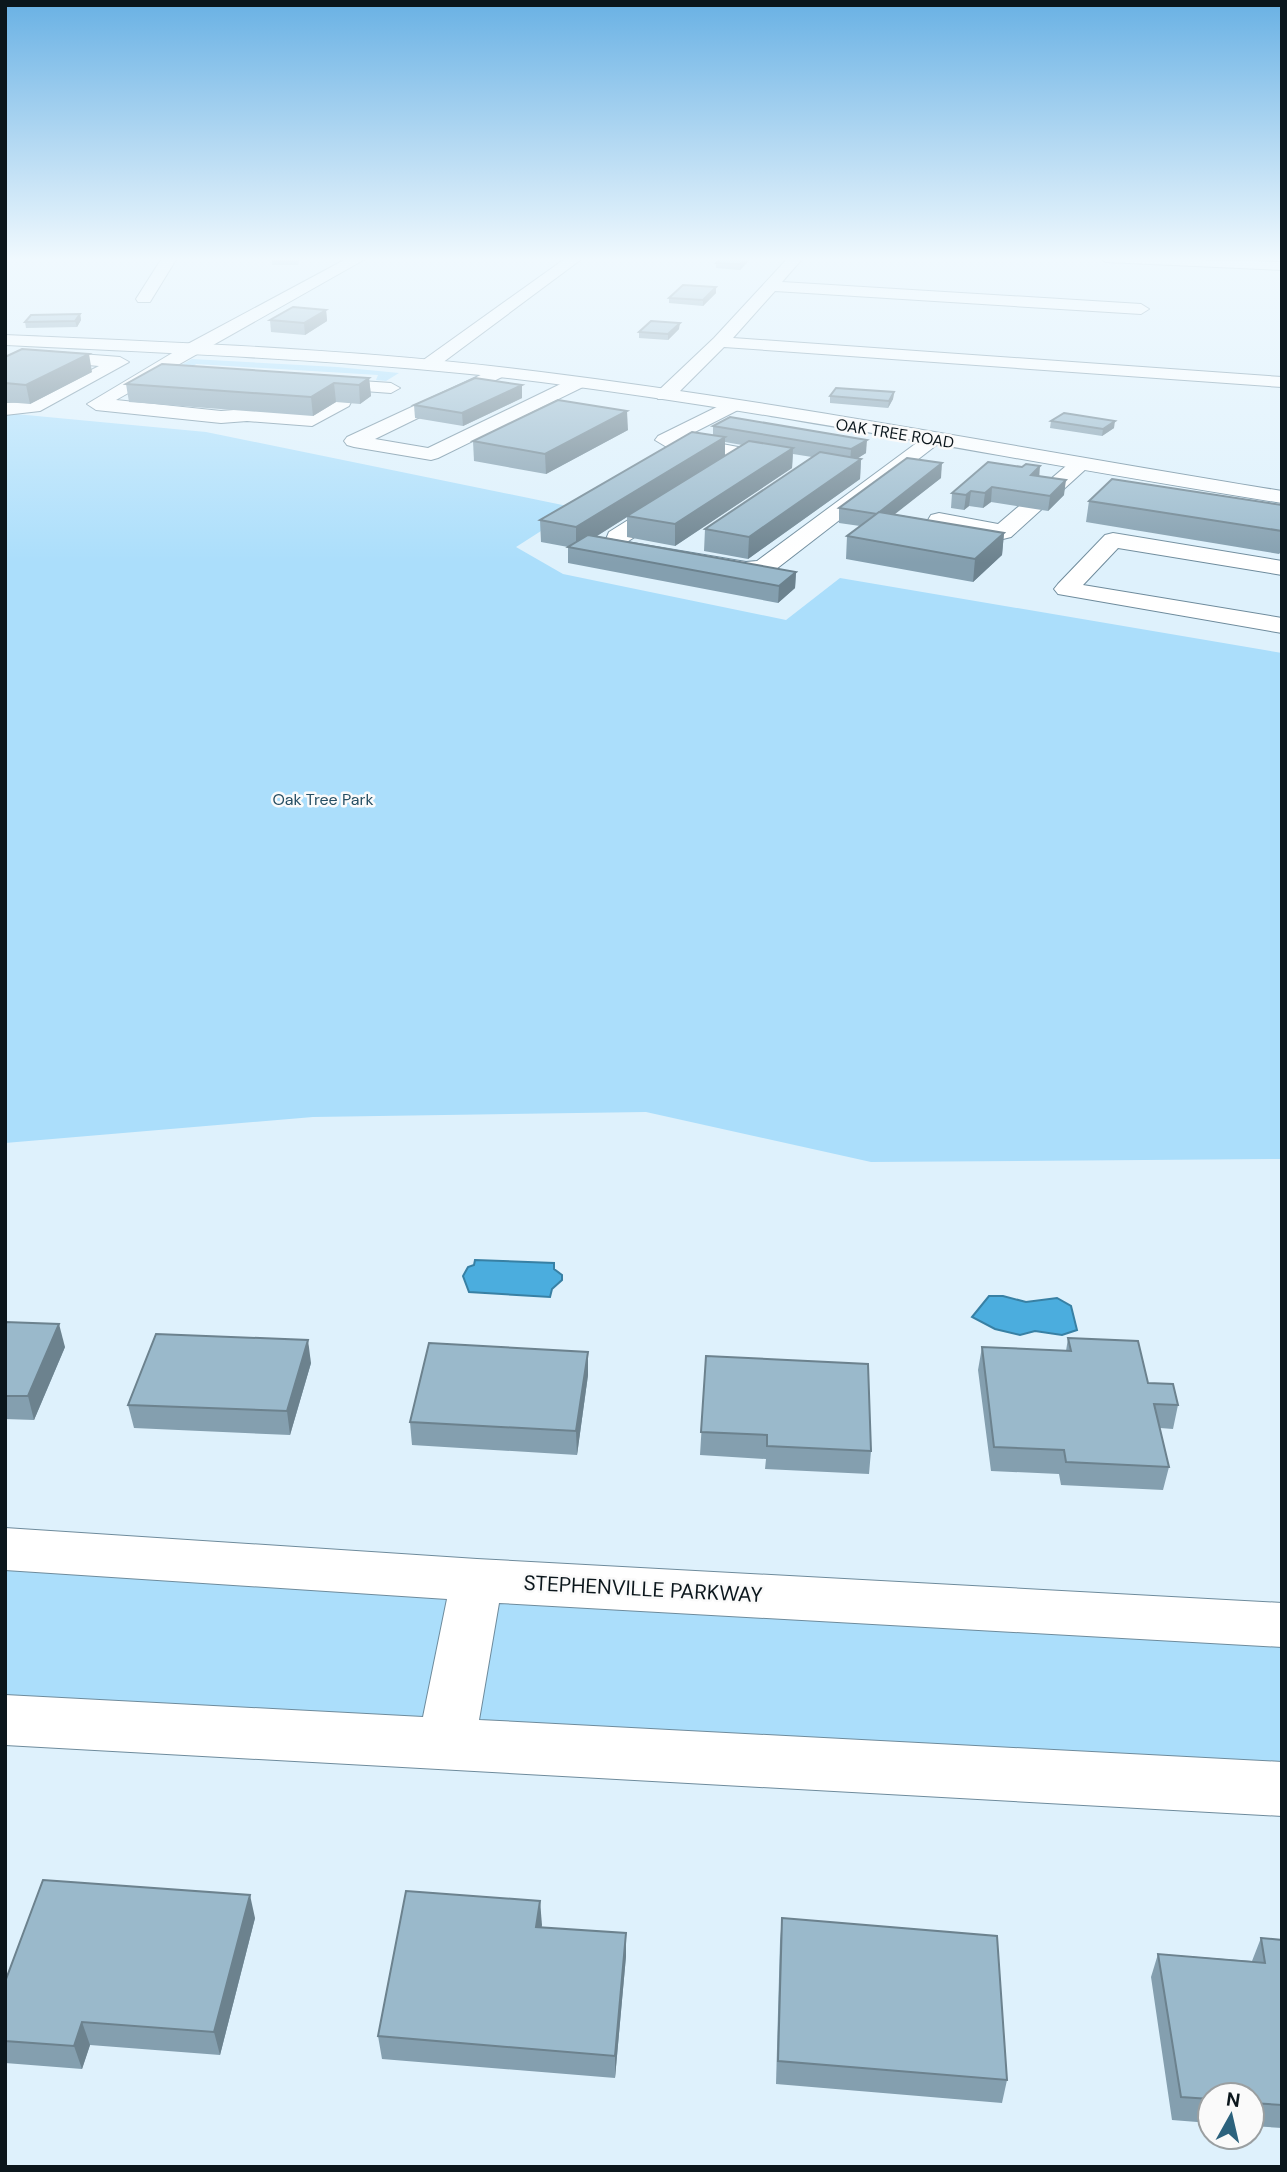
<svg xmlns="http://www.w3.org/2000/svg" width="1287" height="2172" viewBox="0 0 1287 2172" font-family="'DM Sans',sans-serif">
<style>
.green{fill:#abdefb}
.water{fill:#4badde;stroke:#3880a4;stroke-width:2}
.lines{fill:none;stroke-linecap:round;stroke-linejoin:round}
.minor-casing{stroke:#6e8b9c;stroke-width:2}
.major-casing{stroke:#6e8b9c;stroke-width:2}
.minor{fill:#fff;fill-rule:evenodd}
.major{fill:#fff;fill-rule:evenodd}
.wall{fill:#849faf;fill-rule:evenodd}
.shaded-wall{fill:#6c828e}
.building{fill:#9ab9cb;stroke:#6c828e;stroke-width:2}
.labels{text-anchor:middle;stroke-width:5;stroke-linejoin:round;paint-order:stroke}
.far-street-label{font-size:16px;fill:#0b161c;stroke:#fafafa}
.far-park-label{font-size:16px;fill:#264f64;stroke:#fafafa}
.near-street-label{font-size:21px;fill:#0b161c;stroke:#fafafa}
</style>
<rect width="100%" height="100%" fill="#def1fc"/>
<!-- green -->
<g class="green">
<polygon points="192,359 337,367 399,373 386,381 376,380 378,375 196,364 192,368 179,366"/>
<polygon points="5,413 206,432 577,508 516,547 563,574 786,620 840,578 1282,653 1282,1159 871,1162 646,1112 313,1117 5,1143"/>
<polygon points="5,1549 1282,1625 1282,1789 5,1720"/>
</g>
<!-- water -->
<g class="water">
<polygon points="475,1260 554,1263 554,1269 562,1275 562,1280 552,1289 550,1297 469,1292 463,1276 468,1267 474,1265"/>
<polygon points="989,1296 1003,1296 1026,1302 1057,1298 1071,1306 1077,1330 1062,1335 1035,1331 1020,1335 995,1329 972,1317"/>
</g>
<g class="lines">
<!-- minor casing -->
<g class="minor-casing">
<g id="minor">
<polygon points="162,258 177,258 150,302 138,302 136,299"/>
<polygon points="348,258 367,258 116,400 221,411 247,409 309,414 335,398 349,398 351,402 349,406 312,426 247,421 221,423 96,410 87,404 184,346"/>
<polygon points="566,258 583,258 434,369 422,369 419,365 422,361"/>
<polygon points="788,258 803,258 782,282 1141,304 1149,309 1141,314 775,291 733,338 1282,377 1282,387 724,347 672,399 658,399 656,395 658,391 714,338"/>
<polygon points="1099,258 1282,262 1282,270 1106,262"/>
<polygon points="41,351 120,357 129,362 40,411 5,415 5,403 29,402 99,366 43,361 5,376 5,365"/>
<polygon points="498,367 507,372 504,376 375,439 428,448 573,378 585,378 588,382 585,386 438,458 431,460 354,447 347,445 344,441 347,437"/>
<polygon points="316,378 391,383 400,388 391,393 310,387 307,383"/>
<polygon points="731,400 738,402 740,406 738,410 685,437 754,450 757,454 754,458 627,542 746,562 757,561 926,436 940,436 943,440 771,573 746,576 622,556 614,554 604,544 609,532 729,457 665,446 655,440 658,436"/>
<polygon points="1080,458 1087,460 1090,464 1087,468 1011,537 1003,539 939,527 931,525 928,520 931,515 939,513 998,524 1073,460"/>
<polygon points="1113,533 1282,561 1282,575 1118,548 1083,585 1282,618 1282,633 1058,594 1054,589 1058,584 1105,535"/>
<polygon points="5,1528 477,1559 1282,1603 1282,1647 499,1603 479,1720 1282,1762 1282,1816 5,1745 5,1695 423,1717 447,1599 5,1570"/>
</g>
</g>
<!-- major casing -->
<g class="major-casing">
<path id="major" d="M5,335C184,343 363,349 541,372C789,403 1035,451 1282,491V503C1035,464 789,414 541,382C363,360 184,354 5,345Z"/>
</g>
<!-- minor -->
<use href="#minor" class="minor"/>
<!-- major -->
<use href="#major" class="major"/>
</g>
<!-- wall -->
<g class="wall">
<polygon points="272,258 300,258 298,265 272,265"/>
<polygon points="721,258 751,258 740,270 716,268 716,263"/>
<polygon points="716,287 716,293 703,306 669,303 669,298"/>
<polygon points="326,310 327,321 305,335 271,332 270,320"/>
<polygon points="80,314 81,320 77,327 26,328 25,322"/>
<polygon points="679,329 668,340 639,338 639,332"/>
<polygon points="5,357 92,372 30,404 5,402"/>
<polygon points="369,378 371,396 360,404 336,402 313,416 129,402 126,384"/>
<polygon points="894,392 893,399 888,408 830,403 830,396"/>
<polygon points="522,398 463,426 415,418 414,405"/>
<path d="M730,417L866,453L858,458L861,459L860,479L748,559L704,551L705,529L812,457L793,454L792,468L675,546L627,537V517L597,536L796,572L795,588L778,603L568,563V547L541,542L540,520L713,435V426ZM725,442L742,445L725,456Z"/>
<polygon points="1051,421 1114,428 1102,436 1050,428"/>
<polygon points="628,430 546,474 474,461 473,441"/>
<polygon points="1039,476 1064,495 1048,511 991,502 983,508 969,506 964,510 951,508 952,493"/>
<polygon points="941,478 894,514 1004,533 1002,555 973,582 846,559 847,536 860,526 839,523 839,508"/>
<polygon points="1089,501 1282,505 1282,551 1279,554 1086,522"/>
<polygon points="5,1322 65,1347 34,1420 5,1419"/>
<polygon points="1068,1338 1148,1383 1178,1405 1173,1429 1160,1428 1169,1467 1163,1490 1061,1485 1059,1474 991,1471 978,1370 982,1347 1066,1351"/>
<polygon points="706,1356 871,1451 869,1474 765,1469 766,1459 700,1455"/>
<polygon points="311,1363 290,1435 134,1428 128,1405"/>
<polygon points="588,1375 577,1455 412,1445 410,1422"/>
<polygon points="540,1901 541,1928 626,1933 626,1956 615,2078 382,2059 378,2036"/>
<polygon points="255,1918 220,2055 90,2045 82,2069 5,2063 5,1982"/>
<polygon points="782,1918 1007,2080 1002,2103 776,2084 780,1941"/>
<polygon points="1261,1938 1282,1940 1282,2128 1252,2126 1252,2095 1210,2095 1210,2123 1172,2120 1151,1977 1158,1954 1252,1961"/>
</g>
<!-- shaded-wall -->
<g class="shaded-wall">
<polygon points="746,258 751,259 740,270 740,264"/>
<polygon points="716,287 716,293 703,306 703,300"/>
<polygon points="326,310 327,321 305,335 304,323"/>
<polygon points="80,314 81,320 77,327 75,321"/>
<polygon points="680,323 679,329 668,340 668,334"/>
<polygon points="89,354 92,372 30,404 26,385"/>
<polygon points="369,378 371,396 360,404 359,385"/>
<polygon points="334,383 336,402 313,416 311,397"/>
<polygon points="522,385 522,398 463,426 462,413"/>
<polygon points="894,392 893,399 888,408 889,401"/>
<polygon points="627,411 628,430 546,474 545,454"/>
<polygon points="1115,421 1114,428 1102,436 1103,429"/>
<polygon points="725,437 725,457 627,516 627,517 576,549 576,527"/>
<polygon points="867,440 866,453 850,463 851,449"/>
<polygon points="793,448 792,468 675,546 675,524"/>
<polygon points="861,459 860,479 748,559 749,537"/>
<polygon points="942,463 941,478 876,529 877,514"/>
<polygon points="1040,466 1039,480 1031,475"/>
<polygon points="1066,480 1064,495 1048,511 1050,496"/>
<polygon points="992,487 991,502 983,508 985,493"/>
<polygon points="971,491 969,506 964,510 966,495"/>
<polygon points="1004,533 1002,555 973,582 975,559"/>
<polygon points="796,572 795,588 778,603 779,586"/>
<polygon points="59,1324 65,1347 34,1420 28,1396"/>
<polygon points="308,1340 311,1363 290,1435 287,1411"/>
<polygon points="588,1352 588,1375 577,1455 576,1431"/>
<polygon points="250,1895 255,1918 220,2055 214,2032"/>
<polygon points="540,1901 542,1925 538,1951 536,1927"/>
<polygon points="626,1933 626,1956 615,2078 615,2056"/>
<polygon points="82,2022 90,2045 82,2069 74,2046"/>
</g>
<!-- building -->
<g class="building">
<polygon points="272,258 298,258 272,260"/>
<polygon points="721,258 746,258 740,264 716,263"/>
<polygon points="683,285 716,287 703,300 669,298"/>
<polygon points="293,307 326,310 304,323 270,320"/>
<polygon points="80,314 75,321 25,322 31,315"/>
<polygon points="651,321 680,323 668,334 639,332"/>
<polygon points="22,349 89,354 26,385 5,383 5,357"/>
<polygon points="162,364 369,378 359,385 334,383 311,397 126,384"/>
<polygon points="475,378 522,385 462,413 414,405"/>
<polygon points="836,388 894,392 889,401 830,396"/>
<polygon points="558,400 627,411 545,454 473,441"/>
<polygon points="1064,413 1115,421 1103,429 1051,421"/>
<polygon points="730,417 867,440 851,449 713,426"/>
<polygon points="692,432 725,437 576,527 540,520"/>
<polygon points="749,441 793,448 675,524 627,516"/>
<polygon points="820,452 861,459 749,537 705,529"/>
<polygon points="907,458 942,463 877,514 839,508"/>
<polygon points="988,462 1022,467 1026,464 1040,466 1031,475 1066,480 1050,496 992,487 985,493 971,491 966,495 952,493"/>
<polygon points="1112,479 1282,505 1282,531 1089,501"/>
<polygon points="879,512 1004,533 975,559 847,536"/>
<polygon points="588,535 796,572 779,586 568,547"/>
<polygon points="5,1322 59,1324 28,1396 5,1396"/>
<polygon points="156,1334 308,1340 287,1411 128,1405"/>
<polygon points="1068,1338 1138,1341 1148,1383 1173,1384 1178,1405 1154,1404 1169,1467 1066,1462 1064,1450 994,1447 982,1347 1071,1351"/>
<polygon points="429,1343 588,1352 576,1431 410,1422"/>
<polygon points="706,1356 868,1364 871,1451 767,1446 767,1435 701,1432"/>
<polygon points="43,1880 250,1895 214,2032 82,2022 74,2046 5,2041 5,1982"/>
<polygon points="406,1891 540,1901 536,1927 626,1933 615,2056 378,2036"/>
<polygon points="782,1918 997,1936 1007,2080 778,2061"/>
<polygon points="1261,1938 1282,1940 1282,2105 1252,2103 1252,2095 1210,2095 1210,2099 1181,2097 1158,1954 1265,1963"/>
</g>
<!-- sky -->
<linearGradient id="sky" x2="0" y2="1"><stop stop-color="#69b1e4"/><stop offset="0.46" stop-color="#f0f9fe"/><stop offset="1" stop-color="#f0f9fe" stop-opacity="0"/></linearGradient>
<rect width="1287" height="563" fill="url(#sky)"/>
<g class="labels">
<!-- far-street labels -->
<g class="far-street-label">
<text transform="translate(895 433) rotate(9)" y="6">OAK TREE ROAD</text>
</g>
<!-- far-park labels -->
<g class="far-park-label">
<text x="323" y="805">Oak Tree Park</text>
</g>
<!-- near-street labels -->
<g class="near-street-label">
<text transform="translate(643 1589) rotate(3)" y="7">STEPHENVILLE PARKWAY</text>
</g>
</g>
<!-- border -->
<rect width="1287" height="2172" fill="none" stroke="#0b161c" stroke-width="14"/>
<!-- north arrow -->
<g transform="translate(1231 2116) rotate(8)"><circle r="33" fill="#fafafa" stroke="#9a9fa1" stroke-width="2"/>
<path d="M0-5L12 26L0 18L-12 26Z" fill="#2c627d"/>
<text y="-10" font-size="19" font-weight="bold" text-anchor="middle" fill="#0b161c">N</text>
</g>
</svg>
